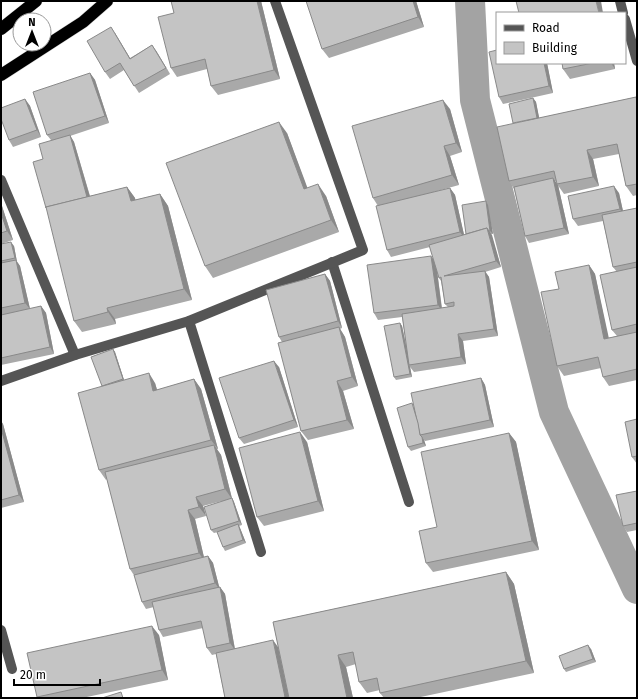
<svg xmlns="http://www.w3.org/2000/svg" width="638" height="699" viewBox="0 0 638 699" font-family="'Fira Sans',sans-serif">
<style>
.lines{fill:none;stroke-linecap:round;stroke-linejoin:round}
.canal{stroke:#a3a3a3;stroke-width:30}
.highway-casing{stroke:#dbdbdb;stroke-width:13}
.minor{stroke:#555;stroke-width:10}
.highway{stroke:#000;stroke-width:12}
.wall{fill:#a9a9a9;fill-rule:evenodd}
.shaded-wall{fill:#898989}
.building{fill:#c4c4c4;stroke:#898989}
</style>
<rect width="100%" height="100%" fill="#fff"/>
<g class="lines">
<!-- canal -->
<polyline class="canal" points="470,1 475,100 554,412 637,589"/>
<!-- highway casing -->
<g class="highway-casing">
<g id="highway">
<polyline points="1,29 36,1"/>
<polyline points="1,75 83,22 107,1"/>
</g>
</g>
<!-- minor -->
<g class="minor">
<polyline points="620,1 623,13"/>
<polyline points="625,19 637,61"/>
<polyline points="1,180 75,355"/>
<polyline points="332,262 409,502"/>
<polyline points="189,321 261,552"/>
<polyline points="1,381 75,355 189,321 363,250 275,1"/>
<polyline points="1,630 12,669"/>
</g>
<!-- highway -->
<use href="#highway" class="highway"/>
</g>
<!-- wall -->
<g class="wall">
<polygon points="171,1 261,1 280,79 218,95 211,86 207,69 177,77 171,68 174,13"/>
<polygon points="416,1 424,27 329,58 322,49"/>
<polygon points="115,33 130,58 152,45 170,74 139,93 124,70 110,79 105,72"/>
<polygon points="547,63 553,93 503,104 499,97"/>
<polygon points="562,63 614,63 615,69 570,79 563,69"/>
<polygon points="90,73 95,80 109,123 70,136 74,142 90,196 127,187 135,198 135,200 160,194 168,206 192,300 115,319 116,324 82,332 74,321 43,159 51,140 47,135"/>
<polygon points="636,97 637,98 637,195 633,196 626,186 619,154 593,159 599,186 564,194 557,184 557,181 555,181 558,185 569,234 529,243 525,236 514,189 509,181 533,98 536,102 539,118"/>
<polygon points="25,99 30,106 41,137 13,147 9,140"/>
<path d="M450,109L462,152L450,156L459,185L423,195L450,188L455,195L464,235L466,234L486,201L488,205L493,234H491L501,267L485,272L489,277L498,336L463,341L466,364L414,372L410,367L412,377L396,380L394,377L400,323L402,326L407,349L402,317L378,320L374,313L431,256L434,260L430,247L391,257L387,250L378,206L373,198ZM437,270L439,278L441,281L445,304L448,307L442,308Z"/>
<polygon points="287,133 307,188 326,196 339,232 213,278 205,266"/>
<polygon points="619,193 623,211 637,208 637,380 609,386 603,377 601,368 564,376 557,366 559,289 589,265 595,274 608,338 617,336 612,330 617,272 613,267 603,221 578,226 573,219"/>
<polygon points="1,203 13,240 1,244"/>
<polygon points="1,244 14,246 17,262 20,266 30,309 41,306 46,313 54,354 1,365"/>
<polygon points="325,274 330,281 342,328 340,329 345,337 358,386 343,391 354,429 308,440 301,431 282,342 279,337"/>
<polygon points="113,349 115,352 124,380 155,383 157,390 194,379 201,389 218,449 217,449 221,455 232,498 234,502 242,525 239,526 240,528 246,543 225,551 223,547 218,532 214,533 211,530 222,501 203,506 206,516 195,519 204,557 208,556 213,563 219,587 220,587 225,594 235,649 278,647 289,698 225,698 216,654 212,655 207,648 203,628 163,637 159,630 154,607 146,609 142,602 135,577 130,569 107,479 106,480 99,470 102,386"/>
<polygon points="279,367 298,427 244,444 239,438"/>
<polygon points="481,378 485,385 494,427 425,441 424,440 426,446 411,451 408,447 414,406"/>
<polygon points="637,419 637,464 632,457"/>
<polygon points="1,421 3,424 24,502 1,508"/>
<polygon points="509,433 516,442 539,550 433,572 426,563"/>
<polygon points="307,442 324,511 264,526 257,517"/>
<polygon points="637,491 637,530 627,532 623,526"/>
<polygon points="506,572 514,584 534,673 416,698 384,698 380,693 380,690 367,693 359,682 356,664 346,667 353,698 289,698 273,622"/>
<polygon points="159,635 168,680 82,698 37,698 37,697"/>
<polygon points="591,649 596,662 566,672 564,669"/>
</g>
<!-- shaded-wall -->
<g class="shaded-wall">
<polygon points="257,1 261,1 280,79 274,70"/>
<polygon points="413,1 416,1 424,27 418,17"/>
<polygon points="596,1 601,1 603,13 599,13"/>
<polygon points="111,27 115,33 134,65 130,59"/>
<polygon points="152,45 157,52 170,74 166,68"/>
<polygon points="544,63 547,63 553,93 549,86"/>
<polygon points="611,63 614,63 615,69"/>
<polygon points="90,73 95,80 109,123 105,116"/>
<polygon points="533,98 536,102 541,127 538,123"/>
<polygon points="25,99 30,106 41,137 37,130"/>
<polygon points="443,100 450,109 462,152 456,143"/>
<polygon points="279,122 287,133 312,200 304,189"/>
<polygon points="70,135 74,142 92,204 87,197"/>
<polygon points="444,146 450,156 459,185 452,175"/>
<polygon points="587,150 593,159 599,186 593,177"/>
<polygon points="553,178 558,185 569,234 564,228"/>
<polygon points="318,184 326,196 339,232 331,220"/>
<polygon points="614,186 619,193 624,216 620,209"/>
<polygon points="127,187 135,198 139,213 131,201"/>
<polygon points="450,188 455,195 465,239 460,232"/>
<polygon points="160,194 168,206 192,300 184,289"/>
<polygon points="486,201 488,205 493,234 490,231"/>
<polygon points="1,203 13,240 7,231 1,213"/>
<polygon points="487,228 492,235 501,267 496,261"/>
<polygon points="11,242 14,246 17,262 15,258"/>
<polygon points="431,256 436,263 442,311 438,305"/>
<polygon points="16,260 20,266 30,309 25,303"/>
<polygon points="589,265 595,274 611,348 604,339"/>
<polygon points="485,271 489,277 498,336 494,329"/>
<polygon points="325,274 330,281 342,328 338,321"/>
<polygon points="41,306 46,313 54,354 50,347"/>
<polygon points="107,308 115,319 116,324 108,312"/>
<polygon points="400,323 402,326 410,365 409,365 410,367 412,377 410,374"/>
<polygon points="339,327 345,337 358,386 352,377"/>
<polygon points="458,334 463,341 466,364 461,357"/>
<polygon points="113,349 115,352 125,383 123,379"/>
<polygon points="274,361 279,367 298,427 294,420"/>
<polygon points="149,373 155,383 160,400 153,391"/>
<polygon points="481,378 485,385 494,427 490,420"/>
<polygon points="194,379 201,389 218,449 211,440"/>
<polygon points="337,381 343,391 354,429 347,420"/>
<polygon points="1,421 3,424 24,502 19,495 1,428"/>
<polygon points="300,432 307,442 324,511 318,501"/>
<polygon points="509,433 516,442 539,550 532,541"/>
<polygon points="422,437 424,440 426,446 423,443"/>
<polygon points="214,445 221,455 232,499 225,489"/>
<polygon points="196,497 203,506 206,516 199,507"/>
<polygon points="232,498 234,502 242,525 239,521"/>
<polygon points="188,510 195,519 205,562 199,553"/>
<polygon points="238,524 240,528 246,543 243,540"/>
<polygon points="208,556 213,563 220,590 215,583"/>
<polygon points="506,572 514,584 534,673 526,661"/>
<polygon points="220,587 225,594 235,650 230,643"/>
<polygon points="152,626 159,635 168,680 162,670"/>
<polygon points="273,640 278,647 289,698 286,698 285,697"/>
<polygon points="588,645 591,649 596,662 593,659"/>
<polygon points="338,655 346,667 353,698 347,698"/>
</g>
<!-- building -->
<g class="building">
<polygon points="171,1 257,1 274,70 211,86 205,59 171,68 158,17 174,13"/>
<polygon points="306,1 413,1 418,17 322,49"/>
<polygon points="516,1 596,1 599,13 519,13"/>
<polygon points="111,27 130,59 152,45 166,68 134,86 120,63 105,72 87,41"/>
<polygon points="497,50 497,63 544,63 549,86 499,97 489,52"/>
<polygon points="562,63 593,63 563,69"/>
<polygon points="90,73 105,116 47,135 33,92"/>
<polygon points="636,97 637,101 637,184 626,186 617,144 587,150 593,177 557,184 554,171 509,181 497,127"/>
<polygon points="533,98 537,118 513,123 509,104"/>
<polygon points="25,99 37,130 9,140 1,119 1,108"/>
<polygon points="443,100 456,143 444,146 452,175 373,198 352,126"/>
<polygon points="279,122 304,189 318,184 331,220 205,266 166,163"/>
<polygon points="70,135 87,197 46,207 46,208 33,162 43,159 39,144"/>
<polygon points="553,178 564,228 525,236 514,187"/>
<polygon points="614,186 620,209 573,219 568,196"/>
<polygon points="127,187 131,201 160,194 184,289 107,308 108,312 74,321 46,207"/>
<polygon points="450,188 460,232 387,250 376,206"/>
<polygon points="486,201 490,231 489,231 487,228 466,234 462,205"/>
<polygon points="637,208 637,262 613,267 602,215"/>
<polygon points="1,213 7,231 1,233"/>
<polygon points="487,228 496,261 444,276 485,271 494,329 458,334 461,357 409,365 402,314 454,306 454,302 445,304 441,277 439,278 429,245"/>
<polygon points="11,242 15,258 1,261 1,244"/>
<polygon points="431,256 438,305 374,313 367,265"/>
<polygon points="16,260 25,303 1,308 1,263"/>
<polygon points="589,265 604,339 637,332 637,369 603,377 598,357 557,366 541,292 559,289 555,272"/>
<polygon points="637,267 637,324 612,330 600,275"/>
<polygon points="325,274 338,321 279,337 266,290"/>
<polygon points="41,306 50,347 1,358 1,315"/>
<polygon points="400,323 410,374 394,377 384,326"/>
<polygon points="339,327 352,377 337,381 347,420 301,431 278,343"/>
<polygon points="113,349 123,379 102,386 91,357"/>
<polygon points="274,361 294,420 239,438 219,378"/>
<polygon points="149,373 153,391 194,379 211,440 99,470 78,393"/>
<polygon points="481,378 490,420 420,435 411,393"/>
<polygon points="412,403 418,423 420,435 422,437 423,443 408,447 397,408"/>
<polygon points="637,419 637,456 632,457 625,422"/>
<polygon points="1,428 19,495 1,500"/>
<polygon points="300,432 318,501 257,517 239,448"/>
<polygon points="509,433 532,541 426,563 419,531 437,527 421,452"/>
<polygon points="214,445 225,489 196,497 199,507 188,510 199,553 130,569 105,472"/>
<polygon points="637,491 637,523 623,526 616,495"/>
<polygon points="232,498 239,521 211,530 204,507"/>
<polygon points="238,524 243,540 223,547 217,532"/>
<polygon points="208,556 215,583 142,602 134,575"/>
<polygon points="506,572 526,661 380,693 377,678 359,682 353,652 338,655 347,698 289,698 273,622"/>
<polygon points="220,587 230,643 207,648 201,621 159,630 152,602"/>
<polygon points="152,626 162,670 37,697 27,653"/>
<polygon points="273,640 285,697 282,698 225,698 216,653"/>
<polygon points="588,645 593,659 564,669 559,656"/>
<polygon points="121,692 123,698 102,698"/>
</g>
<!-- border -->
<rect width="638" height="699" fill="none" stroke="#000000" stroke-width="4"/>
<!-- legend -->
<rect x="496" y="12" width="130" height="52" fill="#ffffff" stroke="#999999"/>
<rect x="504" y="25" width="20" height="6" fill="#555555" stroke="#999999"/>
<text x="532" y="32" font-size="12" fill="#000000">Road</text>
<rect x="504" y="42" width="20" height="12" fill="#c4c4c4" stroke="#999999"/>
<text x="532" y="52" font-size="12" fill="#000000">Building</text>
<!-- north arrow -->
<g transform="translate(32 32)"><circle r="19" fill="#ffffff" stroke="#999999"/>
<path d="M0-3L7 15L0 10L-7 15Z" fill="#000000"/>
<text y="-6" font-size="11" font-weight="bold" text-anchor="middle" fill="#000000">N</text>
</g>
<!-- scale -->
<path d="M14 679v6h86v-6" fill="none" stroke="#000000" stroke-width="2"/>
<text x="20" y="679" font-size="12" fill="#000000" stroke="#ffffff" stroke-width="3" paint-order="stroke">20 m</text>
</svg>
